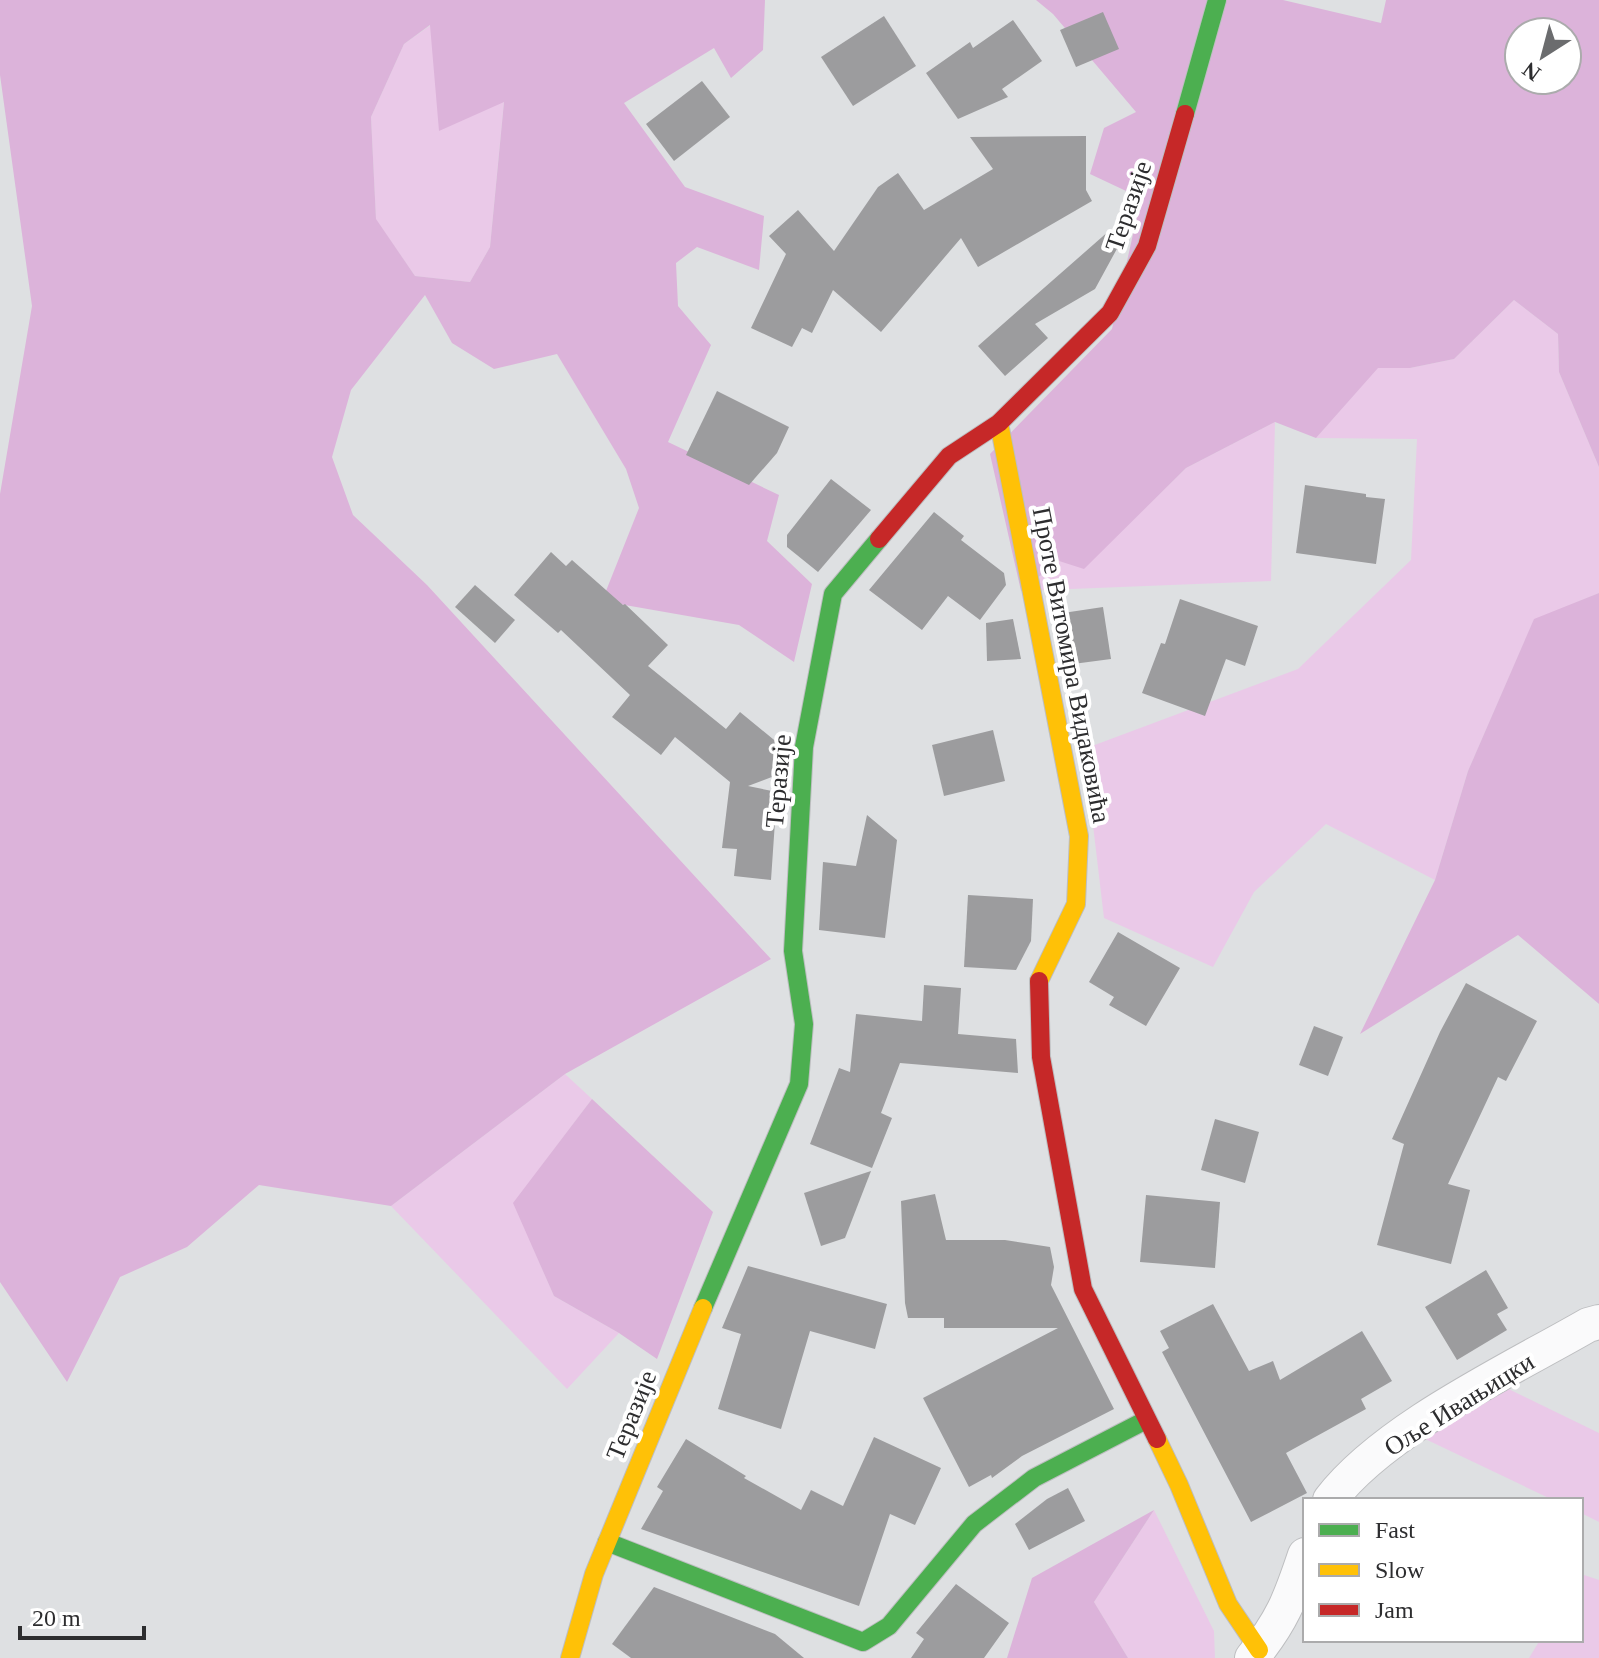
<svg xmlns="http://www.w3.org/2000/svg" width="1599" height="1658" viewBox="0 0 1599 1658" font-family="'Times New Roman',serif">
<style>
.green{fill:#eac9e8}
.forest{fill:#dcb3da;fill-rule:evenodd}
.building{fill:#9c9c9e}
.lines{fill:none;stroke-linecap:round;stroke-linejoin:round}
.street-casing{stroke:#bdbec0;stroke-width:36}
.fast-casing{stroke:#bdbec0;stroke-width:20}
.slow-casing{stroke:#bdbec0;stroke-width:20}
.jam-casing{stroke:#bdbec0;stroke-width:20}
.street{stroke:#fafafb;stroke-width:34}
.fast{stroke:#4caf50;stroke-width:18}
.slow{stroke:#ffc107;stroke-width:18}
.jam{stroke:#c62828;stroke-width:18}
.labels{text-anchor:middle;stroke-width:8;stroke-linejoin:round;paint-order:stroke}
.street-label{font-size:26px;fill:#2d2d2f;stroke:#fff}
</style>
<rect width="100%" height="100%" fill="#dee0e2"/>
<!-- green -->
<g class="green">
<polygon points="431,25 504,101 490,247 470,282 415,276 376,220 371,117 404,44"/>
<polygon points="1514,300 1558,334 1559,372 1599,467 1599,593 1534,620 1468,771 1435,880 1326,824 1254,892 1213,967 1104,918 1084,749 1298,669 1411,560 1417,439 1316,438 1378,367 1410,368 1454,359"/>
<polygon points="1275,422 1271,581 1021,591 1060,561 1084,568 1186,468"/>
<polygon points="565,1074 592,1099 514,1203 554,1296 619,1333 567,1389 391,1206"/>
<polygon points="1494,1382 1599,1433 1599,1522 1581,1513 1581,1500 1553,1500 1421,1437"/>
<polygon points="1154,1510 1214,1631 1215,1658 1128,1658 1094,1602"/>
<polygon points="1581,1574 1599,1580 1599,1658 1529,1658 1540,1640 1581,1640"/>
</g>
<!-- forest -->
<g class="forest">
<path d="M0,0H765L763,50L731,78L714,48L624,103L685,187L764,216L759,270L697,247L676,263L678,306L711,345L668,442L779,495L767,541L812,584L794,662L739,625L602,601L639,508L626,469L557,354L494,369L452,343L425,295L351,390L332,457L353,515L427,585L771,959L565,1074L391,1206L259,1185L187,1247L120,1277L67,1382L0,1282V494L32,306L0,75ZM430,25L439,131L504,102L490,247L470,282L415,276L376,219L371,117L404,44Z"/>
<path d="M1036,0H1283L1381,23L1386,0H1599V467L1559,372L1558,334L1514,300L1454,359L1410,368H1378L1316,438L1275,422L1186,468L1084,569L1059,561L1021,591L990,454L1112,329L1141,198L1090,174L1104,128L1136,112L1053,14ZM1519,32H1567V80H1519Z"/>
<polygon points="1599,593 1599,1004 1518,935 1360,1034 1435,880 1468,771 1534,619"/>
<polygon points="592,1099 713,1212 657,1359 619,1333 554,1296 513,1203"/>
<polygon points="1154,1510 1094,1602 1128,1658 1007,1658 1032,1578"/>
</g>
<!-- building -->
<g class="building">
<polygon points="1103,12 1119,49 1076,67 1060,30"/>
<polygon points="884,16 916,66 853,106 821,57"/>
<polygon points="1013,20 1042,61 1002,89 1008,97 958,119 926,73 970,42 973,48"/>
<polygon points="702,81 730,117 674,161 646,124"/>
<polygon points="1086,136 1086,190 1092,201 978,267 961,238 881,332 833,290 812,333 802,328 792,347 751,328 786,254 769,236 798,210 834,251 878,187 898,173 924,210 993,169 970,137"/>
<polygon points="1110,230 1119,245 1095,289 1035,324 1048,338 1005,376 978,346"/>
<polygon points="717,391 789,427 777,453 749,485 686,455"/>
<polygon points="831,479 871,510 818,572 787,547 787,535"/>
<polygon points="1305,485 1366,494 1366,497 1385,499 1376,564 1296,553"/>
<polygon points="934,512 964,536 961,540 1004,573 1006,585 980,620 948,596 922,630 869,590"/>
<polygon points="551,552 566,566 572,560 623,605 625,604 668,645 648,666 726,729 740,712 779,744 777,775 748,786 777,792 771,880 734,876 737,849 722,848 730,782 675,737 661,755 612,717 630,695 561,630 558,633 514,595"/>
<polygon points="475,585 515,620 495,643 455,607"/>
<polygon points="1180,599 1258,626 1245,666 1226,659 1205,716 1142,693 1161,643 1165,644"/>
<polygon points="1103,607 1111,659 1073,664 1063,613"/>
<polygon points="1013,619 1021,659 987,661 986,623"/>
<polygon points="993,730 1005,781 944,796 932,745"/>
<polygon points="867,815 897,840 885,938 819,930 823,862 856,866"/>
<polygon points="968,895 1033,899 1031,941 1016,970 964,967"/>
<polygon points="1118,932 1180,968 1146,1026 1109,1005 1114,997 1089,982"/>
<polygon points="1466,983 1537,1021 1506,1081 1498,1077 1448,1184 1470,1190 1451,1264 1377,1245 1404,1144 1392,1139 1440,1032"/>
<polygon points="924,985 961,988 958,1034 1016,1039 1018,1073 900,1063 881,1113 892,1118 872,1168 810,1144 839,1068 850,1072 856,1014 922,1021"/>
<polygon points="1314,1026 1343,1037 1328,1076 1299,1065"/>
<polygon points="1215,1119 1259,1132 1245,1183 1201,1170"/>
<polygon points="871,1171 845,1238 821,1246 804,1193"/>
<polygon points="935,1194 946,1240 1005,1240 1050,1247 1054,1267 1051,1285 1114,1409 1022,1456 992,1478 991,1475 969,1487 923,1398 1058,1328 944,1328 944,1318 908,1318 905,1303 901,1201"/>
<polygon points="1146,1195 1220,1202 1215,1268 1140,1262"/>
<polygon points="748,1266 887,1304 875,1349 810,1331 781,1429 718,1409 741,1334 722,1328"/>
<polygon points="1486,1270 1508,1308 1497,1314 1507,1330 1457,1360 1425,1307"/>
<polygon points="1213,1304 1249,1371 1273,1361 1280,1380 1362,1331 1392,1381 1361,1399 1366,1409 1286,1453 1307,1493 1251,1522 1162,1352 1169,1348 1160,1331"/>
<polygon points="874,1437 941,1468 915,1525 890,1514 859,1606 641,1529 663,1491 657,1487 686,1439 746,1476 744,1478 801,1510 811,1490 843,1506"/>
<polygon points="1068,1488 1085,1521 1029,1550 1015,1524 1047,1499"/>
<polygon points="956,1584 1009,1623 984,1658 911,1658 924,1639 916,1633"/>
<polygon points="654,1587 775,1634 804,1658 631,1658 612,1644"/>
</g>
<g class="lines">
<!-- street casing -->
<g class="street-casing">
<g id="street">
<path d="M1330,1500C1384,1429 1510,1370 1588,1325L1599,1322"/>
<path d="M1252,1658C1282,1621 1290,1600 1305,1555"/>
</g>
</g>
<!-- fast casing -->
<g class="fast-casing">
<g id="fast">
<polyline points="1185,114 1217,0"/>
<polyline points="703,1308 799,1084 804,1024 793,951 804,747 833,594 879,539"/>
<polyline points="607,1542 863,1642 889,1626 974,1524 1034,1478 1146,1420"/>
</g>
</g>
<!-- slow casing -->
<g class="slow-casing">
<g id="slow">
<polyline points="999,423 1079,836 1076,904 1039,981"/>
<polyline points="1157,1439 1179,1485 1228,1604 1259,1650"/>
<polyline points="570,1658 594,1574 703,1308"/>
</g>
</g>
<!-- jam casing -->
<g class="jam-casing">
<g id="jam">
<polyline points="879,539 949,456 999,423 1110,313 1147,246 1185,114"/>
<polyline points="1039,981 1041,1057 1083,1289 1157,1439"/>
</g>
</g>
<!-- street -->
<use href="#street" class="street"/>
<!-- fast -->
<use href="#fast" class="fast"/>
<!-- slow -->
<use href="#slow" class="slow"/>
<!-- jam -->
<use href="#jam" class="jam"/>
</g>
<g class="labels">
<!-- street labels -->
<g class="street-label">
<text transform="translate(1128 206) rotate(-71)" y="9">Теразије</text>
<text transform="translate(1072 665) rotate(79)" y="9">Проте Витомира Видаковића</text>
<text transform="translate(778 781) rotate(-85)" y="9">Теразије</text>
<text transform="translate(1459 1404) rotate(-32)" y="9">Оље Ивањицки</text>
<text transform="translate(631 1415) rotate(-68)" y="9">Теразије</text>
</g>
</g>
<!-- legend -->
<rect x="1303" y="1498" width="280" height="144" fill="#ffffff" stroke="#ababac" stroke-width="2"/>
<rect x="1319" y="1524" width="40" height="12" fill="#4caf50" stroke="#ababac" stroke-width="2"/>
<text x="1375" y="1538" font-size="24" fill="#2d2d2f">Fast</text>
<rect x="1319" y="1564" width="40" height="12" fill="#ffc107" stroke="#ababac" stroke-width="2"/>
<text x="1375" y="1578" font-size="24" fill="#2d2d2f">Slow</text>
<rect x="1319" y="1604" width="40" height="12" fill="#c62828" stroke="#ababac" stroke-width="2"/>
<text x="1375" y="1618" font-size="24" fill="#2d2d2f">Jam</text>
<!-- north arrow -->
<g transform="translate(1543 56) rotate(216)"><circle r="38" fill="#ffffff" stroke="#ababac" stroke-width="2"/>
<path d="M0-6L14 30L0 20L-14 30Z" fill="#6b6c6e"/>
<text y="-12" font-size="22" font-weight="bold" text-anchor="middle" fill="#2d2d2f">N</text>
</g>
<!-- scale -->
<path d="M20 1626v12h124v-12" fill="none" stroke="#2d2d2f" stroke-width="4"/>
<text x="32" y="1626" font-size="24" fill="#2d2d2f" stroke="#ffffff" stroke-width="6" paint-order="stroke">20 m</text>
</svg>
